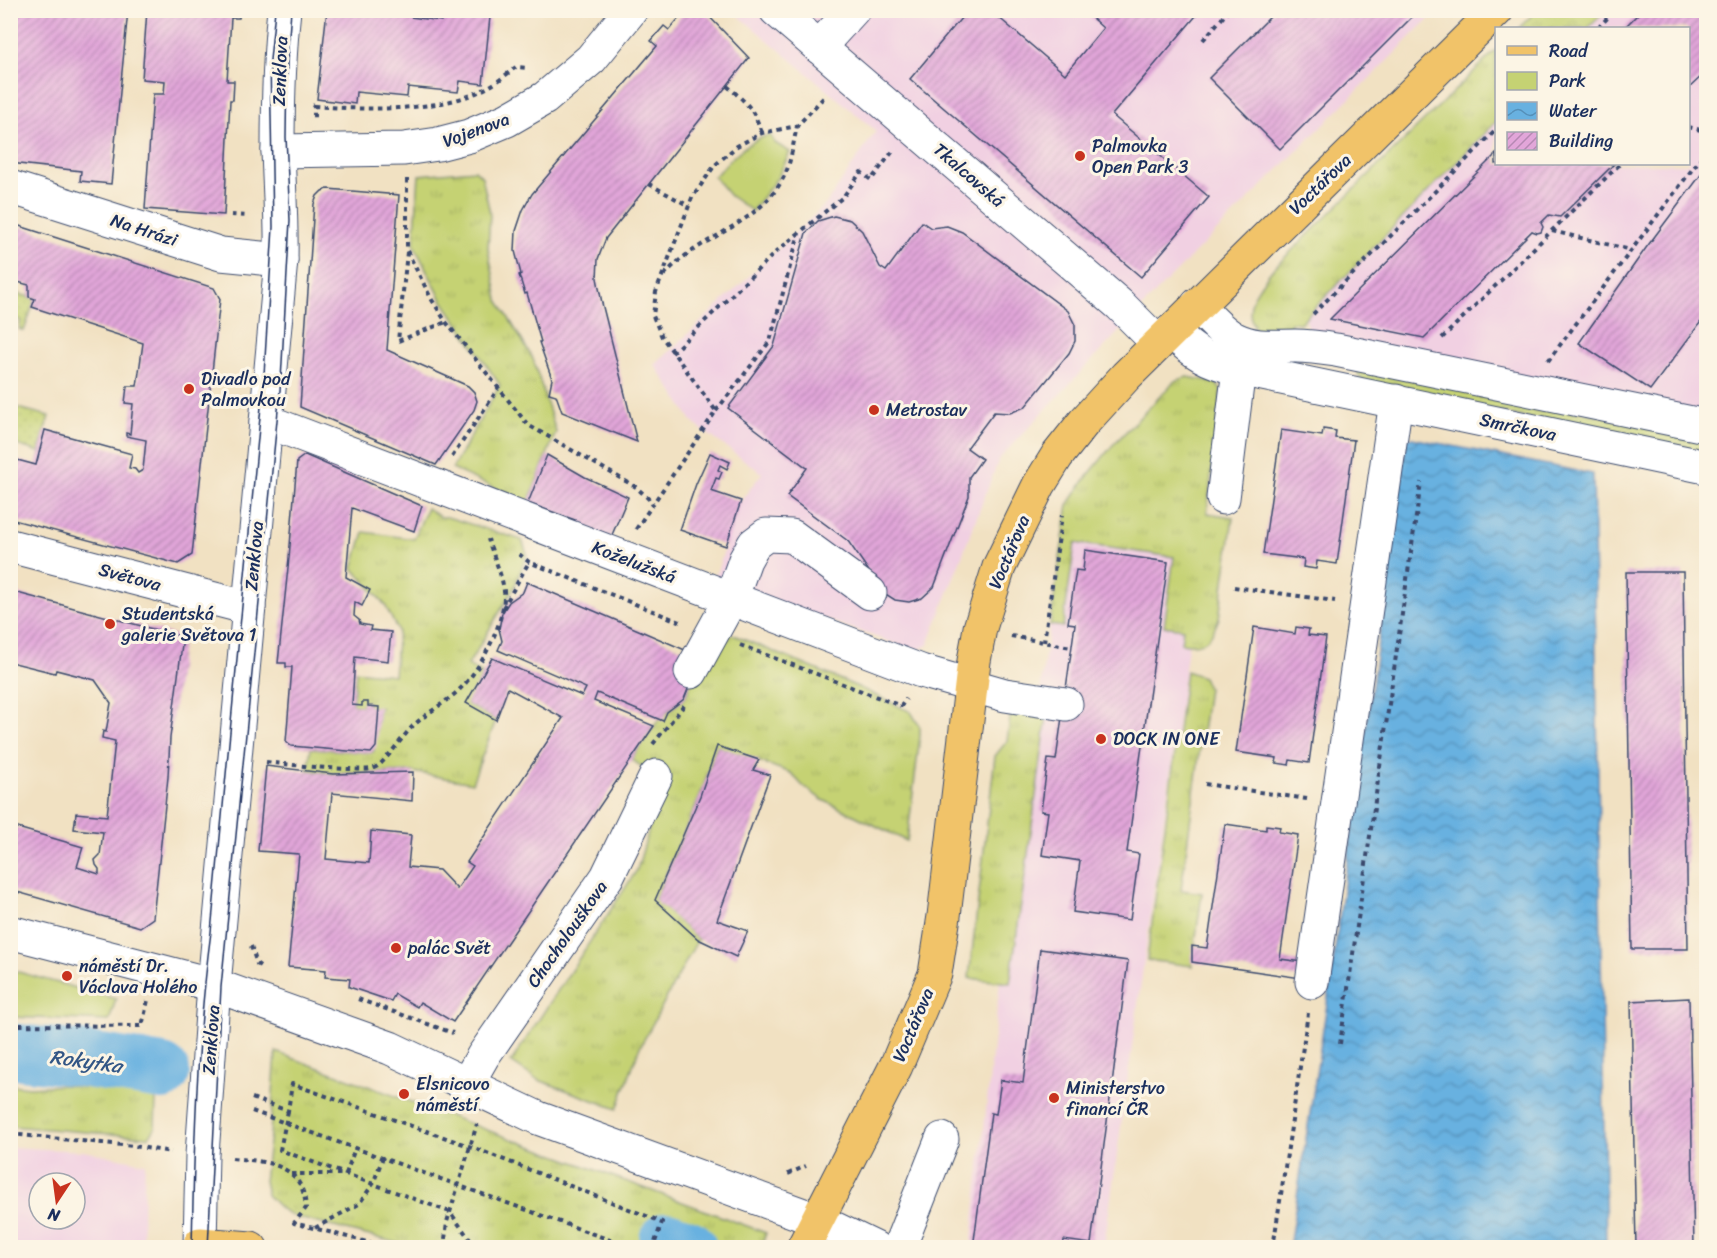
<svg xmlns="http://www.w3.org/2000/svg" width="1717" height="1258" viewBox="0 0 1717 1258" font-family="Sriracha,sans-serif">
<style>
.built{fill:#f1d0e2;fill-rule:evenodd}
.grass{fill:url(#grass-tufts);stroke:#708068;stroke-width:1.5}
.park{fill:#c5d273;stroke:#708068;stroke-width:1.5}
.garden{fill:url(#garden-dots);stroke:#708068;stroke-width:1.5}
.water{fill:url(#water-waves);stroke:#42709f;stroke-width:1.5}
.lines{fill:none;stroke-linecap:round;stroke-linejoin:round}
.river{stroke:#68b1e0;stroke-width:56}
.building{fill:url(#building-hatch)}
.minor-casing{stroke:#3b4a6d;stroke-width:35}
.major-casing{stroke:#3b4a6d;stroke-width:35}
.path{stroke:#3b4a6d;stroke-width:4;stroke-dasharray:4.5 4.5;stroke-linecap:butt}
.minor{stroke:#fff;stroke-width:33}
.major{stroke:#f1c369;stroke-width:33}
.tram{stroke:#1b2f5e;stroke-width:1.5}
.poi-dot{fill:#c8321e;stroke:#fcf5e5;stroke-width:2}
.labels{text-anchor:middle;stroke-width:6;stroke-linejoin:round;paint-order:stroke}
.street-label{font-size:18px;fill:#1b2f5e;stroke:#fcf5e5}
.poi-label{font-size:18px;fill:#1b2f5e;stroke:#fcf5e5;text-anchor:start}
.water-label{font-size:20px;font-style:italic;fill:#325685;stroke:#fcf5e5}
</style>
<defs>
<pattern id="grass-tufts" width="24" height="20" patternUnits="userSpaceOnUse" patternTransform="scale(1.5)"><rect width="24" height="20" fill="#c5d273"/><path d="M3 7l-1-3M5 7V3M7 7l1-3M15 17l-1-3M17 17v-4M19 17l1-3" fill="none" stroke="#a9b566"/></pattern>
<pattern id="garden-dots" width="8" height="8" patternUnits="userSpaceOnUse" patternTransform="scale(1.5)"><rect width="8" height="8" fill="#c5d273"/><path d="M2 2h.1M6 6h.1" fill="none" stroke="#a9b566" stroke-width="1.8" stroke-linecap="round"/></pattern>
<pattern id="water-waves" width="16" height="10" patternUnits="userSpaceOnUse" patternTransform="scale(1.5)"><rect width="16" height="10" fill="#68b1e0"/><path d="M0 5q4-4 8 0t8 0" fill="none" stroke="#5590b9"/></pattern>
<pattern id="building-hatch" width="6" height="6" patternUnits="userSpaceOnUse" patternTransform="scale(1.5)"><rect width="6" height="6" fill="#e2a6d9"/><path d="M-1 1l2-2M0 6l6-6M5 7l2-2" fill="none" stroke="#b688b3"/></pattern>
</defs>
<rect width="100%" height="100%" fill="#fcf5e5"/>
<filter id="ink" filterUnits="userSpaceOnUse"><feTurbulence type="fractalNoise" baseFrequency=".0167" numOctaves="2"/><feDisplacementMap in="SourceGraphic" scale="12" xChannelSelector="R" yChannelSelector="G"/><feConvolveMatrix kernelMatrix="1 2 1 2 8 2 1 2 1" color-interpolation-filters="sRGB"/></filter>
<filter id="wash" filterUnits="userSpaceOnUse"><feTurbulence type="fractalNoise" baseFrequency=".008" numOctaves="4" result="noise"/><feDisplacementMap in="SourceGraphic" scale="24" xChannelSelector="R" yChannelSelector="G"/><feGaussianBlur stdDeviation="1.35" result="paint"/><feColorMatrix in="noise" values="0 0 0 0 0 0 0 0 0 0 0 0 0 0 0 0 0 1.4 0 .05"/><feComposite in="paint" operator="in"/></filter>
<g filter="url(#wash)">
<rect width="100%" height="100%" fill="#f1e1c2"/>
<!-- built -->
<g class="built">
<polygon points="733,11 1437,11 1160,288 999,459 928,645 916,651 714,580 741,501 762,473 694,424 655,365 826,204 876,131"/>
<polygon points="1595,11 1706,11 1706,418 1310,334 1297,286 1496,101 1496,164 1688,164 1688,28 1575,28"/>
<polygon points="1064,525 1202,547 1104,1247 971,1248 1006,927"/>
<path d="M10,1147L83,1151L145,1163L142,1247H11ZM39,1183H75V1219H39Z"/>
</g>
<!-- grass -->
<g class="grass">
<polygon points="1537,10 1606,10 1606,11 1588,28 1519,28"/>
<path d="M1496,50V122L1300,323L1291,322L1286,337L1257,331C1240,309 1258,287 1273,269Z"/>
<polygon points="475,170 482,177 490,213 488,249 498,300 533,359 556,432 528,503 452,469 500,385 441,298 414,245 419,175"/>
<polygon points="1358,369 1706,436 1706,456 1364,383 1358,375"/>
<path d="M1187,377L1215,382L1221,390L1207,513L1233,517L1219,618C1210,640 1207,647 1181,643L1183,629L1164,626L1174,557L1075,543L1063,627L1050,625L1068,505L1086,478L1112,446L1175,381Z"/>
<polygon points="427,508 440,517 447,517 522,540 527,554 514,588 468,665 483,674 467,704 496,720 472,783 413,772 333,774 308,770 311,748 371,753 374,751 379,709 381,708 368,706 368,702 362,702 362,706 352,705 356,673 353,671 394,675 398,631 385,605 353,568 364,532 414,539"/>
<polygon points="719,629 858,687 911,712 920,727 920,736 907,841 821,799 802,785 791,773 717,746 700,796 655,899 698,939 639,1049 617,1109 536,1079 511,1062 637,870 663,781 632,760 632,758 659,719 684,699 689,690 691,679"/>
<polygon points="1186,671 1203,677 1208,688 1181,890 1202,893 1192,966 1147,960"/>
<polygon points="1011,710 1047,716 1010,983 969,978 995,756 1007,741"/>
<polygon points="276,1052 766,1233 761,1247 413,1247 295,1217 281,1209 267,1195 264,1181 270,1135"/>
<polygon points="11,1085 30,1087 66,1085 156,1096 155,1128 149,1137 11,1126"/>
</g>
<!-- park -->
<g class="park">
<path d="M770,135L775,143L790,152L778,177L752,211L730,196L714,177C729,160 747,140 770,135Z"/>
<polygon points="11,970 116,999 109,1021 11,1017"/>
</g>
<!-- garden -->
<g class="garden">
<polygon points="10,291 35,299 24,331 19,329 21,320 11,318"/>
<polygon points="10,406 49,416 39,452 11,443"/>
</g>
<!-- water -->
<polygon class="water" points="1407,437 1593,474 1606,1247 1289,1248 1330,985"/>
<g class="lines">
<!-- river -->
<g class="river">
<polyline points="10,1051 76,1058 162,1072"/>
<polyline points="667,1240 689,1248"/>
</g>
</g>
<g id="blocks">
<!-- building -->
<g class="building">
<polygon points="10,10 128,10 111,184 80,181 81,171 10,163"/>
<polygon points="147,10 240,10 239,18 231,18 227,81 234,81 233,100 230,100 224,215 145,209 153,94 164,94 165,81 142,79"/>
<polygon points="327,10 412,10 411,17 441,21 442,11 490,17 483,84 460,81 458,92 408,87 407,97 356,92 355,104 317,99"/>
<polygon points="686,10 703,10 749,58 606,238 598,259 597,278 602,303 637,442 562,412 556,395 549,393 552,379 539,342 541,342 527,293 525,294 519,275 521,274 515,251 516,231 523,210 532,194 657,46 651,41 664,26 669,30"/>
<polygon points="968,10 990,10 1065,74 1103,28 1083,10 1201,10 1112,115 1209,197 1141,277 910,79"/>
<polygon points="1277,10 1419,10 1280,149 1209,78"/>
<polygon points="1642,10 1706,10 1706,72 1688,89 1688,28 1624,28"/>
<polygon points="1496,154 1496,164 1614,164 1560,217 1549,215 1541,223 1543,227 1541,232 1537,233 1532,231 1424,338 1330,319"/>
<polygon points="1706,168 1706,315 1650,390 1579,343 1646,248"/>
<polygon points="328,189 399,195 387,350 468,386 474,392 477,401 474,410 436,465 300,407 314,204 317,196 322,191"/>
<polygon points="834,216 850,220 862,231 880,267 886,271 922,222 931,228 947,226 962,232 1068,311 1075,325 1075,341 1069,353 1025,407 1010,413 994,412 967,448 982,459 969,477 969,496 934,587 922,598 909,602 895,600 884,593 848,541 787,496 807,468 728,408 774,346 806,233 818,221"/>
<polygon points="10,223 214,288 220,299 192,555 178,564 10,519 10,458 36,465 45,430 132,454 129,468 135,469 138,473 143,470 146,440 126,436 126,433 130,434 133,404 125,403 127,386 137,386 143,343 32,307 35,299 29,297 29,285 10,280"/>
<polygon points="1323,429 1336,431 1335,438 1354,440 1337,564 1317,561 1316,569 1303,567 1304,559 1263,554 1281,430 1322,436"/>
<polygon points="710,453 730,462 727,469 720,465 718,470 722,472 719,479 716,478 711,491 741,501 726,546 680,530 696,484"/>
<polygon points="305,455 422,506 414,531 352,508 346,577 370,590 362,606 355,602 354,616 359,620 360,624 371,626 370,630 391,632 388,661 355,657 352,705 362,706 362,702 368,702 368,706 379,707 376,747 371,753 291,746 286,742 292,667 286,667 286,663 278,663 289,558 297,461"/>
<polygon points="547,455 585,477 628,497 609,542 572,526 575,520 528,503"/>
<polygon points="1085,550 1168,562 1127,852 1139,854 1130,920 1073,912 1080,861 1042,855 1048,812 1041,811 1048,759 1056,760 1075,624 1068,623 1076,570 1083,571"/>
<polygon points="1626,572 1683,572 1688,949 1632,949"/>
<polygon points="527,582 692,653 690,684 684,699 667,712 663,721 597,693 594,701 654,726 453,1022 420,1002 417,1007 395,994 391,1001 349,987 350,979 325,977 326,970 288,967 299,854 258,851 266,766 333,774 413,772 412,801 332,793 326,859 369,863 371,831 411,835 408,867 439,870 457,889 473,866 467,862 563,718 508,688 496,720 466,703 492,658 582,696 586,688 498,650 502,641 499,629 502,613 509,602 523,592"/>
<polygon points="10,591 183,637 170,738 168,777 153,918 140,927 10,890 10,814 15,815 11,826 83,847 77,867 99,874 99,869 96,865 95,860 100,855 103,832 74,829 76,813 107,816 115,741 102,738 103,731 106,732 111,703 95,680 56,670 55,673 10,662"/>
<polygon points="1254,627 1295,634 1296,627 1309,629 1308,635 1326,637 1309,763 1290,760 1289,765 1276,763 1277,758 1236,752"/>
<polygon points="717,746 759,760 753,770 770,775 717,920 748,931 736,957 698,939 655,900 700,796"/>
<polygon points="1225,824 1266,830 1266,825 1280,827 1279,832 1298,835 1280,959 1303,962 1301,978 1192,962 1192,946 1207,948"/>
<polygon points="1040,949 1128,961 1091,1244 1064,1240 1063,1248 973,1248 991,1113 996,1114 1001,1080 1023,1083"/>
<polygon points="1689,998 1694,1248 1636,1248 1631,1001"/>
</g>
</g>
</g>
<g filter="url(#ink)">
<use href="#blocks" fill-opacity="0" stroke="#3b4a6d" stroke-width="1.5"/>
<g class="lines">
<!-- minor casing -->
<g class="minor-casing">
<g id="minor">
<polyline points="776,10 1120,305 1158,343"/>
<polyline points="819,47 853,10"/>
<polyline points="278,151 404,149 438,144 469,136 507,120 545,98 591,59 631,10"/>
<polyline points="10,187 221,254 281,260"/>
<path d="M1197,305C1209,317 1220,331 1235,339C1255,349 1274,346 1295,346C1308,346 1323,348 1336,350L1706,426"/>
<path d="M1171,331C1195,354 1207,361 1239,369L1706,467"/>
<polyline points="266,421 921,671 1005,695 1066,704"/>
<polyline points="1223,498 1239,369"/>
<polyline points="10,546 249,608"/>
<polyline points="691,672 731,599 745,560 754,544 766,535 792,536 870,593"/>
<polyline points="10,932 214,985 390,1048 538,1118 817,1220 875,1248"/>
<polyline points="1312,982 1396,401"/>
<polyline points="467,1084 483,1056 607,877 656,776"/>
<path d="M200,1244L202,1155L214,985L281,260C282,222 279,186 278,149C278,102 279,57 284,10"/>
<polyline points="899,1248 942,1139"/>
</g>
</g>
<!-- major casing -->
<g class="major-casing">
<g id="major">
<polyline points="200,1244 251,1248"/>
<polyline points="803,1248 896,1066 935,974 944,916 974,661 980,628 999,567 1039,485 1057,456 1084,422 1126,376 1497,10"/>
</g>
</g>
<!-- path -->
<g class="path">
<polyline points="1598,28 1615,10"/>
<polyline points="1203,40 1229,10"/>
<path d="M727,86C747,103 753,108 762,133"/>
<polyline points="312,105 314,106 314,120"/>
<path d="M314,106C365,110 445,113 490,86C499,81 508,73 516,67L529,68"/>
<polyline points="1688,127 1706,131"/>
<polyline points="407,179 407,251 432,300 446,322 528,425 636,487 653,503"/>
<polyline points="649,184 689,206"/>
<polyline points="231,215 248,216"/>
<polyline points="1552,231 1631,250"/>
<polyline points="407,252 398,341 446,322"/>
<path d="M664,275C669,270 675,264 681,259C718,230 770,217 788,167C792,154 794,140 797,126"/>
<polyline points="1313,314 1496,130"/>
<polyline points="1442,338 1620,164"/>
<polyline points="672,353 777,251 843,197 861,172 871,180 893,151"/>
<polyline points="1548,361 1706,151"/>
<polyline points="716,411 770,341 799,233"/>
<polyline points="452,457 498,389"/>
<polyline points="636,529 716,411 662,337 653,316 656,292 692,198 715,165 737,146 762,133 797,126 826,95"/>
<polyline points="519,554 529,562 683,623"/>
<polyline points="1234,587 1335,601"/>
<polyline points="503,608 529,562"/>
<polyline points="1011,636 1071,647"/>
<polyline points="1044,642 1062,515"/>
<polyline points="740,645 901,706 906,699"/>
<polyline points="653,744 686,703"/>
<path d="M266,762C293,765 320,768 347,769C356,769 366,771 374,768C383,766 404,734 414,725C428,712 447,702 460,689C481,669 506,621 504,591C502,574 493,556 488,539"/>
<polyline points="1205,784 1307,799"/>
<polyline points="251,946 257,964 260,966"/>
<polyline points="358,999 453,1033"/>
<polyline points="10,1025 142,1026 148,1000"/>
<polyline points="1340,1044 1421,482"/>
<polyline points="252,1098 288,1111 292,1084 469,1146 662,1222 653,1248"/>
<polyline points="252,1111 632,1248"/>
<polyline points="288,1111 280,1150 450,1212 476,1248"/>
<polyline points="10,1134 133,1146 171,1152"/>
<path d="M232,1158C268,1162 303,1163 306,1208L294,1223L390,1248"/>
<polyline points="291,1174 342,1174"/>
<polyline points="346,1174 355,1148"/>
<polyline points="788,1174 806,1166"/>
<polyline points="315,1228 359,1204 373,1184 383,1157"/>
<polyline points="444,1248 447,1222 477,1124"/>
<polyline points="1273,1248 1308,1013"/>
</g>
<!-- minor -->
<use href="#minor" class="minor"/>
<!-- major -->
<use href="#major" class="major"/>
<!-- tram -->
<g class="tram">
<path d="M192,1248C194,1142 197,1036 211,932L264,375L273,227L270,60L275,10"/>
<polyline points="208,1248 221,987 281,380 290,220 286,137 287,62 291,10"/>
</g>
</g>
</g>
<!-- markers -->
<g class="poi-dot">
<circle cx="1080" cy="156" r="6"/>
<circle cx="189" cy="389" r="6"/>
<circle cx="874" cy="410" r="6"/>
<circle cx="110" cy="624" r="6"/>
<circle cx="1101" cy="739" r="6"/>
<circle cx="396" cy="948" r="6"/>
<circle cx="67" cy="976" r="6"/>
<circle cx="404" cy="1094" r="6"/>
<circle cx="1054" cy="1098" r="6"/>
</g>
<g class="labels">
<!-- street labels -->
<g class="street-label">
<text transform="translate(280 71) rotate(-88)" y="6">Zenklova</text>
<text transform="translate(476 130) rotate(-20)" y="6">Vojenova</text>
<text transform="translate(969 175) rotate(41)" y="6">Tkalcovská</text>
<text transform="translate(1320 184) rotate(-44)" y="6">Voctářova</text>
<text transform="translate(144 230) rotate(18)" y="6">Na Hrázi</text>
<text transform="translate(1518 427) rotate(12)" y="6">Smrčkova</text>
<text transform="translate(1009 552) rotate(-67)" y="6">Voctářova</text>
<text transform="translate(254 556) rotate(-85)" y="6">Zenklova</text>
<text transform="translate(634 562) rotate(21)" y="6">Koželužská</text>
<text transform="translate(130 577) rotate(15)" y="6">Světova</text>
<text transform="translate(567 934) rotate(-55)" y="6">Chocholouškova</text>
<text transform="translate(913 1025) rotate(-67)" y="6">Voctářova</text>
<text transform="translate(211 1040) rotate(-86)" y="6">Zenklova</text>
</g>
<!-- poi labels -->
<g class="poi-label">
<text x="1092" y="152">Palmovka<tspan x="1092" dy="21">Open Park 3</tspan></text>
<text x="201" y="385">Divadlo pod<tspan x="201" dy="21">Palmovkou</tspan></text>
<text x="886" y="416">Metrostav</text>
<text x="122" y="620">Studentská<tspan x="122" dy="21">galerie Světova 1</tspan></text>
<text x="1113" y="745">DOCK IN ONE</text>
<text x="408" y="954">palác Svět</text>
<text x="79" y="972">náměstí Dr.<tspan x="79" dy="21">Václava Holého</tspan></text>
<text x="416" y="1090">Elsnicovo<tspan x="416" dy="21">náměstí</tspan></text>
<text x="1066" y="1094">Ministerstvo<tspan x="1066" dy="21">financí ČR</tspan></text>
</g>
<!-- water labels -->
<g class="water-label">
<text transform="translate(86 1061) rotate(8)" y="7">Rokytka</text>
</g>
</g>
<!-- margin -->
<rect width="1717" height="1258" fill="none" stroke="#fcf5e5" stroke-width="36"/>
<!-- legend -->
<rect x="1495" y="27" width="195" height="138" fill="#fcf5e5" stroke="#a2a6af" stroke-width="1.5"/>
<rect x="1507" y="46" width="30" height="9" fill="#f1c369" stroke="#a2a6af" stroke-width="1.5"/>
<text x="1549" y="57" font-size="18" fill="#1b2f5e">Road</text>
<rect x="1507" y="72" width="30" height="18" fill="#c5d273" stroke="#a2a6af" stroke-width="1.5"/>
<text x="1549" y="87" font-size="18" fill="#1b2f5e">Park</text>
<rect x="1507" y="102" width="30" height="18" fill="url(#water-waves)" stroke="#a2a6af" stroke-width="1.5"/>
<text x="1549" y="117" font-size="18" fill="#1b2f5e">Water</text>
<rect x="1507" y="132" width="30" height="18" fill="url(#building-hatch)" stroke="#a2a6af" stroke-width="1.5"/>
<text x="1549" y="147" font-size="18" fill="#1b2f5e">Building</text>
<!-- north arrow -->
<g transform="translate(57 1201) rotate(193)"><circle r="28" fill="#fcf5e5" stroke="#a2a6af" stroke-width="1.5"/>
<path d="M0-4.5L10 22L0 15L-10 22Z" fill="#c8321e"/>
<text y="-9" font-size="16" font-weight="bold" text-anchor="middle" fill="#1b2f5e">N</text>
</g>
</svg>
